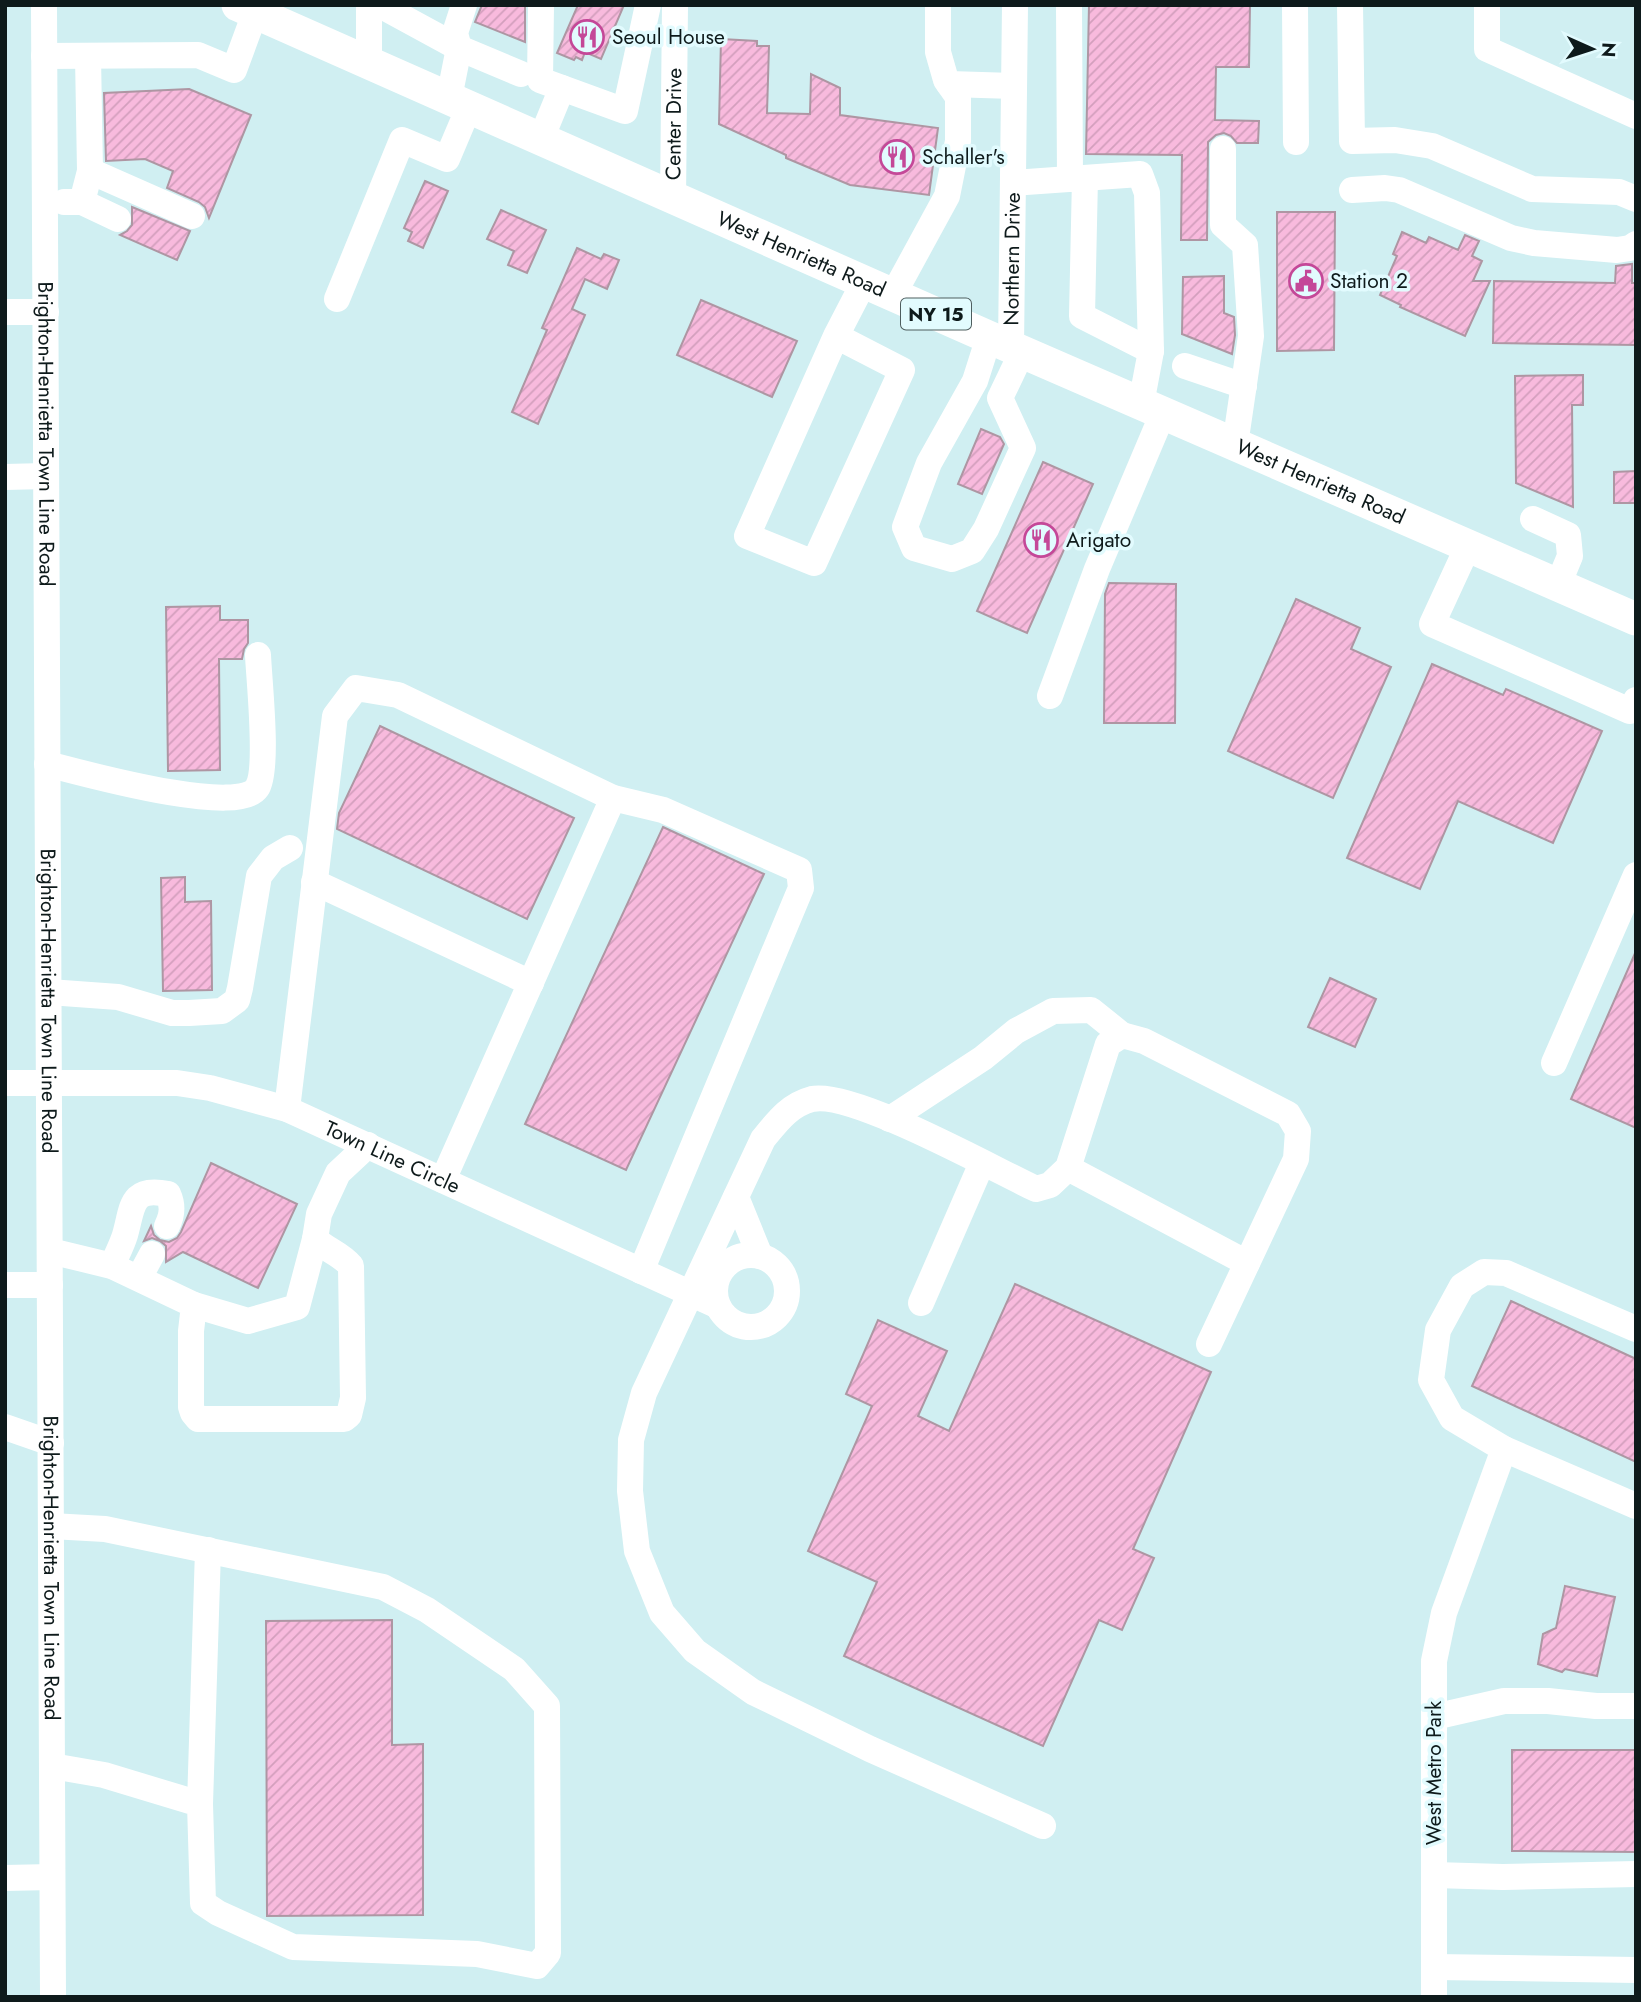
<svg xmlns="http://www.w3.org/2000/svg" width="1641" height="2002" viewBox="0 0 1641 2002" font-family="Jost,sans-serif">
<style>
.building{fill:url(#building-hatch);stroke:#ae96a3;stroke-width:2}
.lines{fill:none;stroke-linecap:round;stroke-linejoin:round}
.minor{stroke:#fff;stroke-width:26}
.major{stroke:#fff;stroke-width:33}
.labels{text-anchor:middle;stroke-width:7;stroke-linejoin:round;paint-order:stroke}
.shield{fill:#e2fbfe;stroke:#4e5e5f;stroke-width:2}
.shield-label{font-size:19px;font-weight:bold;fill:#0e1a1b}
.poi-label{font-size:21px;fill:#0e1a1b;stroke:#e2fbfe;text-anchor:start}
.street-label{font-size:21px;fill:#0e1a1b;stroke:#e2fbfe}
</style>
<defs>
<pattern id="building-hatch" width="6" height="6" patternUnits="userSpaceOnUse" patternTransform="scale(1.75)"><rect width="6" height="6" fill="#f8badd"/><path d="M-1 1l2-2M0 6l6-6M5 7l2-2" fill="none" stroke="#d39fbd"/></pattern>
</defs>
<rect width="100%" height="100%" fill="#d0eff2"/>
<!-- building -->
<g class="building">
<polygon points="482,5 525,5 525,42 475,22"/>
<polygon points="578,5 624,5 601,59 585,52 582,60 576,57 574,60 557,53"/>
<polygon points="1089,5 1250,5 1249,67 1216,67 1215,120 1259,121 1258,143 1237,143 1231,136 1224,133 1216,135 1208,142 1207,240 1181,240 1182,155 1086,154"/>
<polygon points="721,39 757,41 757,46 769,46 767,113 810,114 811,74 840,88 840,115 938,128 929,195 850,185 786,158 786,155 719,124"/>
<polygon points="189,89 251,115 209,218 205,207 199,202 167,188 173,171 145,159 106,161 104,93"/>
<polygon points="425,181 448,191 423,248 408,241 412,232 404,228"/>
<polygon points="132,207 190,231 177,260 120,235 127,231 132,225"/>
<polygon points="501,210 546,230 527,273 508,265 514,251 487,239"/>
<polygon points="1277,212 1335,212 1334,350 1277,351"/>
<polygon points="1402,232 1426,243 1429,237 1458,250 1465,235 1479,241 1472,256 1482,261 1473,281 1490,281 1465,336 1400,307 1401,305 1380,295 1397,256 1393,254"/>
<polygon points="577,248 601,259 604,254 619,260 607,289 585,279 572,309 585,315 538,424 512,412 547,330 542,328"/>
<polygon points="1632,264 1632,283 1636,283 1636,345 1493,343 1494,281 1615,283 1616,266"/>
<polygon points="1224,276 1224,313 1234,317 1235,335 1232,354 1182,334 1183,277"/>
<polygon points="701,300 797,341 772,397 677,355"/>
<polygon points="1583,375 1583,405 1572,405 1573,507 1516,483 1515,376"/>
<polygon points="981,429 1000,437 1004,444 982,494 958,484"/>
<polygon points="1043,462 1093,484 1027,633 977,611"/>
<polygon points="1636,471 1636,503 1614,503 1614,472"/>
<polygon points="1109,583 1176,584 1175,723 1104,723 1105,594"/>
<polygon points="1296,599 1360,628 1351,649 1391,667 1333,798 1228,751"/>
<polygon points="220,606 220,620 248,620 248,643 244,649 242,659 219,659 220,770 168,771 166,607"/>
<polygon points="1432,664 1503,695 1506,689 1602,731 1553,843 1458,801 1420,889 1347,858"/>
<polygon points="380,726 574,818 527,919 337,829 339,813"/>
<polygon points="663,827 764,874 626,1170 525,1124"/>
<polygon points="185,877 185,902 211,901 212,990 163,991 161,878"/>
<polygon points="1636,951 1636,1128 1571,1099"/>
<polygon points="1330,978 1376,999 1355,1047 1308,1027"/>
<polygon points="211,1163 297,1204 258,1288 183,1252 166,1262 166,1246 160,1241 152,1238 144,1241 151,1226 154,1235 160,1240 169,1242 177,1238 181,1232"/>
<polygon points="1015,1284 1211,1372 1133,1549 1154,1558 1122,1630 1099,1620 1043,1746 844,1656 877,1582 808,1551 872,1406 846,1394 878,1320 947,1351 918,1416 949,1431"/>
<polygon points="1511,1301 1636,1359 1636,1462 1472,1386"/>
<polygon points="1565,1586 1615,1597 1597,1676 1565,1669 1562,1672 1538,1664 1543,1634 1556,1628"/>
<polygon points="392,1620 392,1745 423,1744 423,1915 267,1916 266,1621"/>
<polygon points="1512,1750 1636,1750 1636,1852 1512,1851"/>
</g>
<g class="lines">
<!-- minor -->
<g class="minor">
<path id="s1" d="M44,5L53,1997"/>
<polyline points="369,5 369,62"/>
<polyline points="380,5 459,48 521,74"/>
<polyline points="541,5 540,80 625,111 648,5"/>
<polyline points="1069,5 1070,179"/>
<polyline points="1295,5 1296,142"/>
<polyline points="1350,5 1352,141 1395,140 1432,146 1532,189 1619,192 1636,199"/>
<polyline points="1487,5 1487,49 1636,116"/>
<polyline points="44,56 198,55 234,70 255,13"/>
<polyline points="949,84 1014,86"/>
<polyline points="449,98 459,48 455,33 464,5"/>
<polyline points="541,139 562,88"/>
<polyline points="1223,149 1223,225 1245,245 1251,336 1235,445"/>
<polyline points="90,171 192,216"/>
<polyline points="1085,178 1082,316 1151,351"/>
<polyline points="1013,183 1140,174 1147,193 1151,351 1141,404"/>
<polyline points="1352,190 1385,188 1399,190 1511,238 1534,243 1617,250 1630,248 1636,244"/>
<path id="s2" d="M673,199L675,5"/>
<polyline points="64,202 82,202 118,219"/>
<polyline points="82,202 90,171 88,56"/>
<polyline points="893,295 947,196 958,141 958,97 946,80 938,52 938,5"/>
<polyline points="337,299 402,140 447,159 469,107"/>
<polyline points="5,312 46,312"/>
<polyline points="836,336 902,370 814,563 747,536 836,336 864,282"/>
<polyline points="989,337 975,381 929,463 905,527 914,548 952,559 972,551 986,529 1023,448 1000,398 1022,352"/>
<path id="s3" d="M1011,347L1015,5"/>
<polyline points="1185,366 1244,386"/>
<polyline points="5,477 46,476"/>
<polyline points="1533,519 1568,535 1570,556 1558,585"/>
<polyline points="1468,546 1432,624 1630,711 1636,700"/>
<polyline points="1050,696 1097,569 1163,413"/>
<path d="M47,764C79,772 238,817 257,788C269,770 259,680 258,655"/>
<polyline points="314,882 531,983"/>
<polyline points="49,992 118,997 172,1013 189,1013 222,1011 237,1000 240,988 259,876 273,858 290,848"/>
<polyline points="1554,1063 1636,875"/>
<path id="s4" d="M5,1083H177L210,1088L287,1109L718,1306"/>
<polyline points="287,1109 335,716 356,688 398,695 613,798 663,810 799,870 801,888 641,1271"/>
<polyline points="890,1119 983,1058 1016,1031 1053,1011 1091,1010 1122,1035"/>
<polyline points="1068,1168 1247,1263"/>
<polyline points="443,1180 613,798"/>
<polyline points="736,1197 760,1256"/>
<path d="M50,1251L112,1266L194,1305L191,1331V1407L193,1413L198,1419H344L349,1415L353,1398L351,1266C340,1253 326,1250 315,1239L319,1214L338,1173L368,1145"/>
<circle cx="751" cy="1291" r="36"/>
<path d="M112,1266C116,1256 122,1245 125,1235C133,1207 130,1186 168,1194C173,1205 173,1214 167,1226"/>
<polyline points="139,1278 152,1254"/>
<polyline points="5,1285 50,1285"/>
<polyline points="921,1303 982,1163"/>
<polyline points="194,1305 248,1321 297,1307 315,1239"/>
<polyline points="1636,1329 1506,1273 1484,1272 1462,1286 1438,1330 1431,1380 1452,1418 1504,1449 1636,1506"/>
<polyline points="5,1427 51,1443"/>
<polyline points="51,1526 105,1529 383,1587 427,1610 514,1669 547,1706 548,1953 537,1966 477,1954 293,1947 218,1913 203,1903 200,1804 104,1775 52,1766"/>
<polyline points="1434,1717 1504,1701 1548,1701 1596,1706 1636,1706"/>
<polyline points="200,1804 208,1550"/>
<path d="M1043,1826L870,1749L753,1692L695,1651L662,1613L637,1551L630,1491L631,1440L644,1393L763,1139C777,1122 789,1105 812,1099C852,1090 993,1169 1036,1189L1050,1185L1068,1168L1108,1044L1122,1035L1144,1041L1288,1114L1298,1131L1296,1159L1209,1344"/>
<polyline points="1434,1875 1503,1877 1636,1874"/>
<polyline points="5,1878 52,1877"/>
<polyline points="1434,1967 1636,1970"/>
<polyline points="1434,1997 1434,1661 1444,1613 1504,1449"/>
</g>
<!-- major -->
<path class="major" id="s5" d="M238,5L1011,347L1636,619"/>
</g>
<!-- icons -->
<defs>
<g id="restaurant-ring" transform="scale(1.75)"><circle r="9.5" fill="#e2fbfe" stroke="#c44898" stroke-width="1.5"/><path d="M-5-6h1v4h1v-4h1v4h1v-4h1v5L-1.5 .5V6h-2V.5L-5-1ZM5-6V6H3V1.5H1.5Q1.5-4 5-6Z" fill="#c44898"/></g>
<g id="civic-ring" transform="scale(1.75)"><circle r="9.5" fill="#e2fbfe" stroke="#c44898" stroke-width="1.5"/><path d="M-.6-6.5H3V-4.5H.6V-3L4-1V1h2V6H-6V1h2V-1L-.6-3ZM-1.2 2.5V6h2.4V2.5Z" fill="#c44898"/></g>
</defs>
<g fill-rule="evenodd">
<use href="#restaurant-ring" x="587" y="37"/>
<use href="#restaurant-ring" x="897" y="157"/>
<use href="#civic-ring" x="1306" y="281"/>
<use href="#restaurant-ring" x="1041" y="540"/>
</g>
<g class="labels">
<!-- shield labels -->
<rect class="shield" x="901" y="298.5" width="70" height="31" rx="5"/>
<g class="shield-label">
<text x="936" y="321">NY 15</text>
</g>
<!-- poi labels -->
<g class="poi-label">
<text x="612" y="44">Seoul House</text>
<text x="922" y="164">Schaller's</text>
<text x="1330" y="288">Station 2</text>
<text x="1066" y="547">Arigato</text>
</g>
<!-- street labels -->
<g class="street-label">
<text dy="7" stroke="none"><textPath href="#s2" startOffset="75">Center Drive</textPath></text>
<text dy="7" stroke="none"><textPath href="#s5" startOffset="616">West Henrietta Road</textPath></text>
<text dy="7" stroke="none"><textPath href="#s3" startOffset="88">Northern Drive</textPath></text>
<text dy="7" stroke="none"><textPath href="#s1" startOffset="429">Brighton-Henrietta Town Line Road</textPath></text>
<text dy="7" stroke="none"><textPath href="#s5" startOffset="1183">West Henrietta Road</textPath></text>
<text dy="7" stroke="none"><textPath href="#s1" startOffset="996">Brighton-Henrietta Town Line Road</textPath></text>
<text dy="7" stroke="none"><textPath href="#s4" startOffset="401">Town Line Circle</textPath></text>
<text dy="7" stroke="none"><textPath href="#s1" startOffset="1563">Brighton-Henrietta Town Line Road</textPath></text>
<text transform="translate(1434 1773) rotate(-90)" y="7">West Metro Park</text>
</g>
</g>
<!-- border -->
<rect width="1641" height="2002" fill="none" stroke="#0e1a1b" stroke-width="14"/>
<!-- north arrow -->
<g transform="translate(1592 49) rotate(93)" stroke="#e2fbfe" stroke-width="5" paint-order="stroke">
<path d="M0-5L12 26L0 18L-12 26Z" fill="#0e1a1b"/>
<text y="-10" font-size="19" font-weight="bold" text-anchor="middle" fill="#0e1a1b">N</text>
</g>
</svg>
